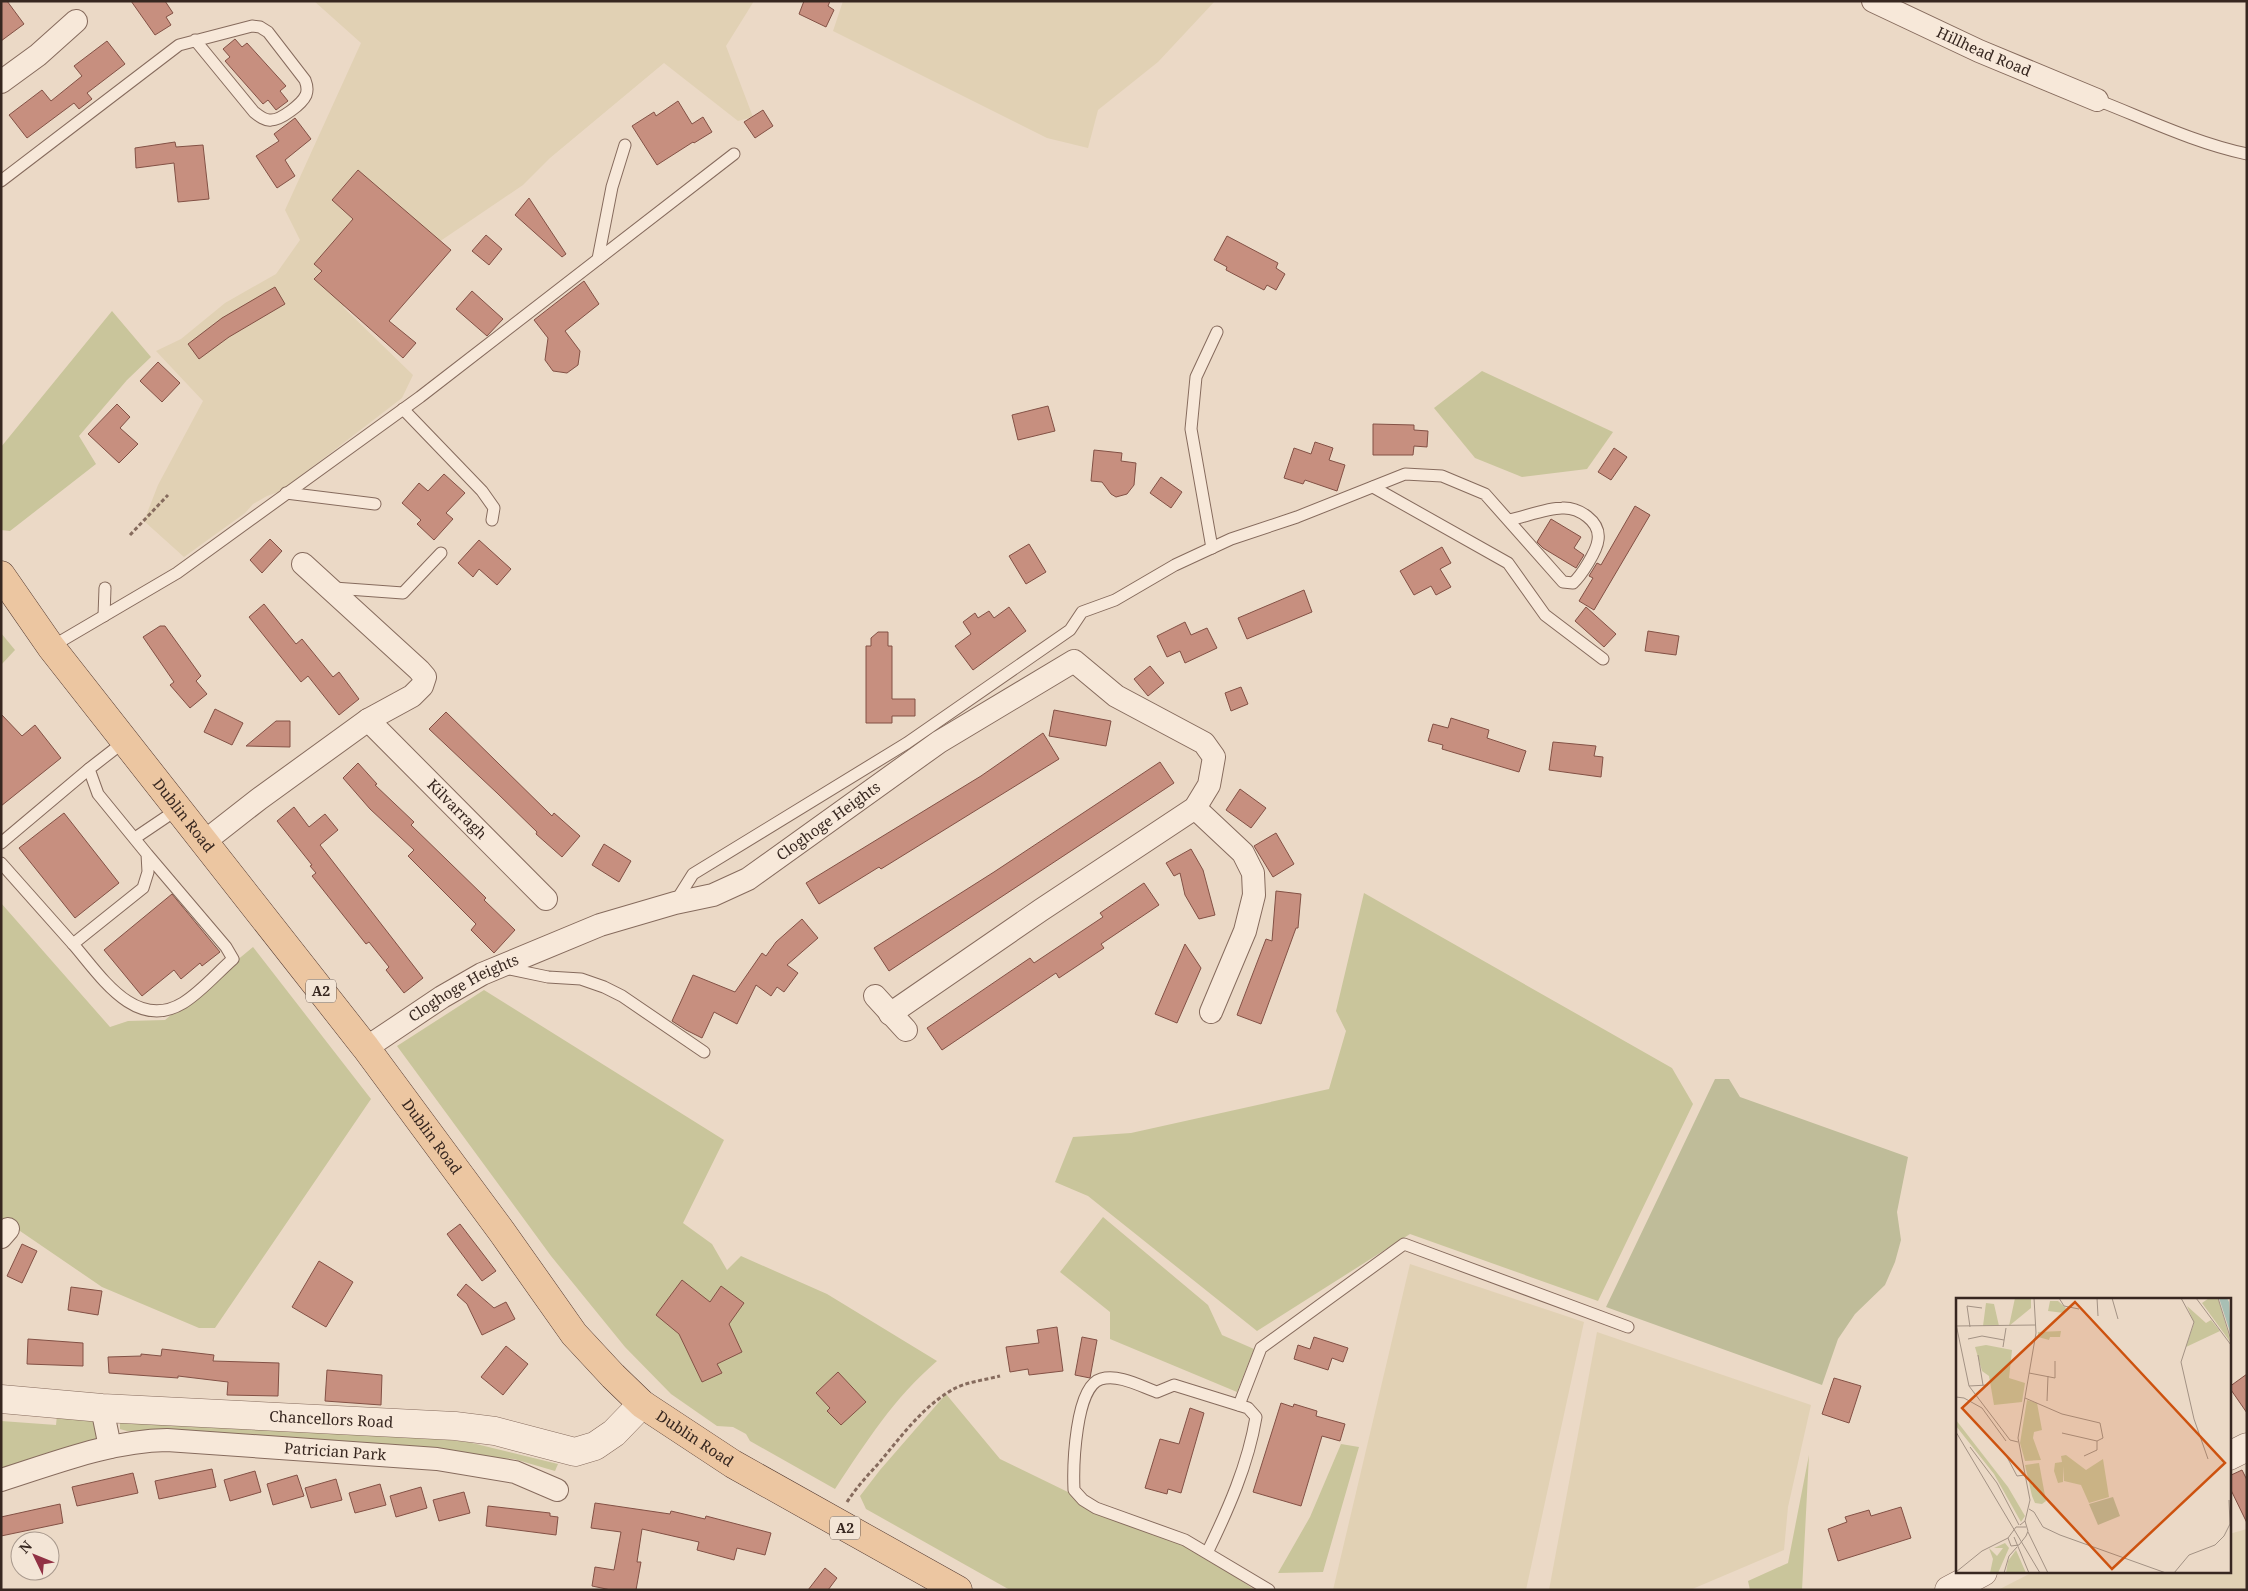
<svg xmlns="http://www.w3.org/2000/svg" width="2248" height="1591" viewBox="0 0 2248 1591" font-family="'Noto Serif',serif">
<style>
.farmland{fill:#e1d1b4}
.green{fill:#c9c59b}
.cemetery{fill:#bfbc99}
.building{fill:#c78f7f;stroke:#835145}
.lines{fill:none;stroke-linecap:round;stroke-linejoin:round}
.service-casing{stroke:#866b5d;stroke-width:13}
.minor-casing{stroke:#866b5d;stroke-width:24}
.tertiary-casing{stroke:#866b5d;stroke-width:29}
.primary-casing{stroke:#543a31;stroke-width:29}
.path{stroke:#866b5d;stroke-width:3;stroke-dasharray:4 2.5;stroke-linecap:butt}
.service{stroke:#f7e8d9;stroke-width:11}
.minor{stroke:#f7e8d9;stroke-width:22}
.tertiary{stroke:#f7e8d9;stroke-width:28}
.primary{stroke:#ecc6a1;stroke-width:28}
.labels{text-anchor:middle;stroke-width:4;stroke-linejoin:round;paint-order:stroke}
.shield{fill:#f3e5d6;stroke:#6f6057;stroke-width:1}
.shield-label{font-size:14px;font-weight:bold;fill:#372720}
.street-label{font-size:15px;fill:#372720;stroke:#f3e5d6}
.inset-road{fill:none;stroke:#a39284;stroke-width:1}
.view{fill:#cd520f;fill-opacity:0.15;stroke:#cd520f;stroke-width:2.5}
.inset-edge{fill:none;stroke:#372720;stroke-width:2.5}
</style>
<rect width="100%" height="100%" fill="#ebd9c6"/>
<!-- farmland -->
<g class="farmland">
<polygon points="314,1 754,1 726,46 753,117 738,121 664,63 550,158 523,185 343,307 413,375 402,398 281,491 267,496 253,504 245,513 184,557 144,521 158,485 203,401 156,351 181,339 225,303 276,274 300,240 285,210 361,43"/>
<polygon points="843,1 1215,1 1158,62 1098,110 1088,148 1047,138 833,31"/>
<polygon points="1410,1264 1584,1322 1526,1590 1333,1590"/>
<polygon points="1597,1332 1811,1405 1788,1507 1784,1550 1690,1590 1549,1590"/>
<polygon points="2247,1529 2247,1590 1998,1590 2033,1572 2229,1572 2229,1534"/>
</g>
<!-- green -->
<g class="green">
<polygon points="112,311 151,357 127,380 79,436 96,464 10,531 1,530 1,447"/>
<polygon points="1482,371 1613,432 1587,469 1522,477 1475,458 1434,408"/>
<polygon points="1,633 15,650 1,665"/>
<polygon points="1364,893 1672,1068 1693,1104 1598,1301 1410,1234 1257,1331 1088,1196 1055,1182 1073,1137 1131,1133 1329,1089 1346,1031 1336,1011"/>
<polygon points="1,903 110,1027 128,1021 165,1020 253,947 371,1099 215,1328 199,1328 102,1287 1,1218"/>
<path d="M484,990L724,1140L683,1223L712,1244L727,1270L741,1256L827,1294L937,1361C893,1399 867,1441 835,1489L750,1441L746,1434L733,1427L717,1426L671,1394L625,1347L551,1256L397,1046Z"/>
<polygon points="1103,1217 1208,1305 1222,1335 1254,1349 1237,1392 1110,1339 1110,1312 1060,1272"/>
<polygon points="946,1394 1000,1459 1072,1494 1185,1540 1204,1556 1255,1590 1010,1590 866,1509 860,1496 880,1470"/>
<polygon points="57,1415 92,1417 98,1428 96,1439 76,1449 1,1472 1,1421 56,1425"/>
<polygon points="120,1421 429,1438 468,1442 558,1464 555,1471 514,1459 127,1431 120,1429"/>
<polygon points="1341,1444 1359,1447 1323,1572 1278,1573 1310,1517"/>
<polygon points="1809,1455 1802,1590 1750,1590 1748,1581 1788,1563"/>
</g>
<!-- cemetery -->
<polygon class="cemetery" points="1715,1079 1729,1079 1740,1097 1908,1157 1897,1212 1901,1240 1895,1262 1885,1285 1855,1314 1838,1339 1822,1385 1606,1307"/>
<!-- building -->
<g class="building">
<polygon points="1,1 7,1 24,24 1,41"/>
<polygon points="131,1 165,1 173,13 166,17 171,25 155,35"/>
<polygon points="804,1 830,1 828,6 834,10 826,27 799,14"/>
<polygon points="235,39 242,47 247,43 286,86 280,91 288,101 276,110 268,100 263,104 225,61 230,57 223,49"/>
<polygon points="107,41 125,64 87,93 92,99 79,109 74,103 27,138 9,115 42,90 51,101 82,76 74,66"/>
<polygon points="678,101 692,124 703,117 712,132 694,143 693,142 657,165 632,126 654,112 656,116"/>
<polygon points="763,110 773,126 755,138 744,122"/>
<polygon points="295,118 311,139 285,160 295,176 277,188 256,156 279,141 274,134"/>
<polygon points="175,142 176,147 203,145 209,199 178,202 174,163 136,168 135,148"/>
<polygon points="358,170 451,250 389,321 416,343 403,358 314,279 322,271 314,264 353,219 332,200"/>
<polygon points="529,198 566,254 562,257 515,215"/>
<polygon points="486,235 502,249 489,265 472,251"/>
<polygon points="1227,236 1278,263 1276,268 1285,274 1276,290 1267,285 1264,290 1226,270 1227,267 1214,260"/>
<polygon points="584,281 599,304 565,331 580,351 578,365 567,373 553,371 545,360 548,338 534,320"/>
<polygon points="275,287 285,304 229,337 199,359 188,344 222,318"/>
<polygon points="472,291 503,319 487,336 456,309"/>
<polygon points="158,362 180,383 162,402 140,381"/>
<polygon points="117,404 130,417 120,428 138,444 119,463 88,434"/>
<polygon points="1048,406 1055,431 1018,440 1012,415"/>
<polygon points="1373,424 1414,425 1414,430 1428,431 1427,447 1414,446 1413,455 1373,455"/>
<polygon points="1315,442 1333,448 1329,460 1345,465 1337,491 1305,480 1303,484 1284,478 1294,448 1311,454"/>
<polygon points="1614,448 1627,457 1611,480 1598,472"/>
<polygon points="1094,450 1122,453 1121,461 1136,463 1134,485 1127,494 1116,497 1111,494 1102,482 1091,481"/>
<polygon points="444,474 465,493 446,513 453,519 434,540 417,524 421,520 402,503 419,483 428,491"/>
<polygon points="1161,477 1182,492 1171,508 1150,493"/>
<polygon points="1635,506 1650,515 1594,610 1579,601 1593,578 1589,576 1597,563 1601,565"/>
<polygon points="1551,519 1581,537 1574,548 1584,555 1576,568 1543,548 1537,542"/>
<polygon points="270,539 282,551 262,573 250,560"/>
<polygon points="479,540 511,569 497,585 479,569 473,577 458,563"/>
<polygon points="1029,544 1046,572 1026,584 1009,556"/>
<polygon points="1442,547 1451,563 1440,569 1451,587 1436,595 1431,586 1414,595 1400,571"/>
<polygon points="1304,590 1312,612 1247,639 1238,618"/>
<polygon points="264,604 296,644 302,639 333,677 339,672 359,699 339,715 308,676 301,682 249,617"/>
<polygon points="1009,607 1026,631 973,670 955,646 971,634 963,622 975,613 978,618 989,611 994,618"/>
<polygon points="1586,607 1616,634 1604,647 1575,621"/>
<polygon points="1185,622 1191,635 1207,628 1217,648 1185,663 1180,651 1167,657 1157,636"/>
<polygon points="160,626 165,626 201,676 196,681 207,694 190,708 170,685 174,682 143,637"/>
<polygon points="1648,631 1679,636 1676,655 1645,651"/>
<polygon points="878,632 888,632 888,646 892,646 892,699 915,699 915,716 892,716 892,723 866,723 866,646 871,646 871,638"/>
<polygon points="1150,666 1164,683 1148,696 1134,679"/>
<polygon points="1241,687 1248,704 1231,711 1225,693"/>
<polygon points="215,709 243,723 232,745 204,732"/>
<polygon points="1054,710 1111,721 1106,746 1049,736"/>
<polygon points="446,712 552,816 554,813 580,836 562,857 536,834 537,832 497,793 429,729"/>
<polygon points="1,714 22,736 35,725 61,758 1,806"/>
<polygon points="1451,718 1489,730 1487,738 1526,751 1519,772 1442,749 1443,745 1428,741 1433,724 1448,728"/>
<polygon points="276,721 290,721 290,747 246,746"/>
<polygon points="1043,733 1059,759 881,869 879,867 819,904 806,883 981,776"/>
<polygon points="1553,742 1596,746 1594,756 1603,757 1601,777 1549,770"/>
<polygon points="1160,762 1174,783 889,971 874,948 994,872"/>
<polygon points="358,763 377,784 375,785 414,822 411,825 486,898 484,900 515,930 494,953 471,930 476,924 408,856 414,850 370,809 343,778"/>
<polygon points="1240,789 1266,808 1251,828 1226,810"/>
<polygon points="294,807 309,827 325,814 338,830 320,845 423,978 404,993 386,970 389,967 369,942 366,944 312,876 316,873 310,866 312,865 277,821"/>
<polygon points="64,813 119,883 75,918 19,848"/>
<polygon points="1276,833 1294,864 1273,877 1254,846"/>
<polygon points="604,844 631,861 619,882 592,865"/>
<polygon points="1191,849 1203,870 1215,915 1199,919 1185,895 1180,873 1174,876 1166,863"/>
<polygon points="1144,883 1159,905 1101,944 1104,948 1059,978 1056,973 942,1050 927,1028 1030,958 1034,963 1103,917 1100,913"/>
<polygon points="1276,891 1301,894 1298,928 1296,928 1261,1024 1237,1015 1266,939 1272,941"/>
<polygon points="172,894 220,952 202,966 200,963 181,979 174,970 142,996 104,950"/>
<polygon points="802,919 818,938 787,965 798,973 784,992 777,987 771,996 756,985 737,1024 714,1012 702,1038 686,1030 672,1021 693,975 735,992 762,953 766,956 776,942"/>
<polygon points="1185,944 1201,968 1177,1023 1155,1014"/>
<polygon points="460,1224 496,1271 482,1281 447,1234"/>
<polygon points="22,1244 37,1251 22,1283 7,1276"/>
<polygon points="319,1261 353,1282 326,1327 292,1307"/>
<polygon points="682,1280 710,1302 721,1286 744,1303 729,1324 742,1352 717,1364 722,1373 702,1382 679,1334 656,1315"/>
<polygon points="466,1284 494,1308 506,1302 515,1319 482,1335 467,1304 457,1295"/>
<polygon points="71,1287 102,1291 98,1315 68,1310"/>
<polygon points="1057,1327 1063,1371 1029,1375 1028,1369 1010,1372 1006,1347 1039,1343 1037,1330"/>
<polygon points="1082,1337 1097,1340 1090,1378 1075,1375"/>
<polygon points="1314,1337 1348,1348 1343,1362 1332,1358 1328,1370 1294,1359 1298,1345 1310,1349"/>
<polygon points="28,1339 83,1343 83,1366 27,1364"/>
<polygon points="506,1346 528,1364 503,1395 481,1377"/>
<polygon points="162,1349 214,1355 213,1361 279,1363 278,1396 227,1395 228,1382 178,1376 178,1378 109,1373 108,1357 141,1356 141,1354 161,1356"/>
<polygon points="327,1370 382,1375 381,1405 325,1401"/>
<polygon points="838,1372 866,1402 841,1425 827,1411 830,1408 816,1393"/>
<polygon points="2247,1374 2247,1413 2229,1387"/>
<polygon points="1834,1378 1861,1386 1849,1423 1822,1414"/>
<polygon points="1281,1403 1293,1407 1294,1404 1317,1411 1316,1416 1345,1424 1340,1441 1322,1436 1301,1506 1253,1492"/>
<polygon points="1190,1408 1204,1413 1181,1493 1168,1489 1167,1494 1145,1488 1160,1439 1179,1444"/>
<polygon points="212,1469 216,1487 159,1499 155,1481"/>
<polygon points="2242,1470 2247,1480 2247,1523 2229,1486 2229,1476"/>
<polygon points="255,1471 261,1492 230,1501 224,1480"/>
<polygon points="133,1473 138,1493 77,1506 72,1487"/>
<polygon points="297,1475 304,1496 273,1505 267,1484"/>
<polygon points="336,1479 342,1500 311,1508 305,1488"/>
<polygon points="380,1484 386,1505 355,1513 349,1493"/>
<polygon points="421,1487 427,1508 396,1517 390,1496"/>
<polygon points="464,1492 470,1513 439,1521 433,1500"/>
<polygon points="595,1503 670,1514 671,1511 705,1519 706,1516 771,1533 765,1555 737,1548 734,1560 697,1550 699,1542 642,1529 637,1562 641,1562 636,1590 611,1590 592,1586 595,1567 614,1570 621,1532 591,1528"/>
<polygon points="60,1504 63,1523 1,1536 1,1517"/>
<polygon points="488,1506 550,1513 550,1516 558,1517 556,1535 486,1526"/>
<polygon points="1901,1507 1911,1538 1838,1561 1828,1529 1847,1522 1845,1517 1869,1510 1871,1516"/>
<polygon points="825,1568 837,1578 828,1590 808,1590"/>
</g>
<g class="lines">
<!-- service casing -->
<g class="service-casing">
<g id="service">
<path d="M2097,100C2146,119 2195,143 2247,154"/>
<path d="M1,181L179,45L252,26L260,27L268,32L305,80C307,85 308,90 306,95C302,104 281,120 271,120C265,121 259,116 254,112L195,40"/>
<polyline points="598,259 612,187 625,145"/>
<polyline points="403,409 482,491 494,508 492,520"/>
<polyline points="1373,487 1508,563 1545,615 1603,659"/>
<polyline points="286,493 375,504"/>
<polyline points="1212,548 1191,429 1196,377 1217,332"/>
<polyline points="334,588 403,593 441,553"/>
<polyline points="104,616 105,588"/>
<polyline points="51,647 177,573 420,397 734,154"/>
<path d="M125,741L89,769L98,794L147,854L148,872L143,888L73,944C100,975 135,1032 183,1003C201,992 217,973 233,959L226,947L147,854"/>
<polyline points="135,838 178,809"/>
<polyline points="1,843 89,769"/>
<polyline points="1,863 73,944"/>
<path d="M676,901L693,874L907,743L1070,630L1082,612L1115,600L1175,565L1231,539L1297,517L1405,474L1442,476L1485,494L1563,582L1573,583C1581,576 1597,551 1598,540C1601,521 1578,507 1562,508C1547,508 1524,517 1509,520"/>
<polyline points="505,968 548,977 581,979 604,987 622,996 704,1052"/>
<polyline points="1239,1405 1261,1348 1404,1244 1628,1327"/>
<path d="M1207,1553C1228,1510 1248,1465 1256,1417L1248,1408L1174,1385L1157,1392C1140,1386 1119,1374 1101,1379C1075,1386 1073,1467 1074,1490L1083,1500L1096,1508L1185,1540L1269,1590"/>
</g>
</g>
<!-- minor casing -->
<g class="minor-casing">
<g id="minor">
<path id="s1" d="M1873,1L1979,51L2097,100"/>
<polyline points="1,82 38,55 76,21"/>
<path id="s2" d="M368,720L546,899"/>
<polyline points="1195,808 1243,853 1253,873 1254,895 1245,931 1211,1012"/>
<polyline points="204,842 259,799 368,720 412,696 422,686 425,677 419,670 303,564"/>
<polyline points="875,996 906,1030"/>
<path id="s3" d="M366,1048L442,997L482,974L600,925L675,903L713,895L748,879L939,742L1074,661L1116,696L1204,743L1214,757L1209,785L1195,808L1041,910L890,1014"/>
<polyline points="1,1237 8,1229"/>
<polyline points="102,1408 110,1447"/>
<path id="s4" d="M1,1480C55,1463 110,1441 167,1440L437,1459L515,1472L557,1490"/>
</g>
</g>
<!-- tertiary casing -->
<g class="tertiary-casing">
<g id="tertiary">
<path id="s5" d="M1,1399L102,1408L455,1426L495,1431L575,1452L595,1446L614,1433L642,1404"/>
<polyline points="2229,1456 2247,1447"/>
<polyline points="1949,1590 1983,1572"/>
</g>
</g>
<!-- primary casing -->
<g class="primary-casing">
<g id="primary">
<path id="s6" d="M1,575L51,647L366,1048L502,1232L574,1334L613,1376L642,1404L733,1464L958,1590"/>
</g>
</g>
<!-- path -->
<g class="path">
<polyline points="130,535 168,495"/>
<path d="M847,1502C856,1488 867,1476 878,1464C901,1437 921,1408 952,1390C965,1382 985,1380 1000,1376"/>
</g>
<!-- service -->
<use href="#service" class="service"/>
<!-- minor -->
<use href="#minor" class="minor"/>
<!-- tertiary -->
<use href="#tertiary" class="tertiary"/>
<!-- primary -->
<use href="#primary" class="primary"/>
</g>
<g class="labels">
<!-- shield labels -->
<g class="shield">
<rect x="306" y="979.5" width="30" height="23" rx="4"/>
<rect x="830" y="1516.5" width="30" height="23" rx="4"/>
</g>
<g class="shield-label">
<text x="321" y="996">A2</text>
<text x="845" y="1533">A2</text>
</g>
<!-- street labels -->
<g class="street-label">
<text dy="5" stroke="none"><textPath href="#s1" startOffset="122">Hillhead Road</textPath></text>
<text dy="5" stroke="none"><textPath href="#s2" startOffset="126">Kilvarragh</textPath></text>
<text dy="5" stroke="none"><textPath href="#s6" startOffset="302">Dublin Road</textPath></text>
<text dy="5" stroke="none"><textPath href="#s3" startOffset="520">Cloghoge Heights</textPath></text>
<text dy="5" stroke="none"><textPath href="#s3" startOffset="115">Cloghoge Heights</textPath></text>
<text dy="5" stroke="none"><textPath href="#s6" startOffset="708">Dublin Road</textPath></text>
<text dy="5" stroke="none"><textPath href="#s5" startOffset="331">Chancellors Road</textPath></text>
<text dy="5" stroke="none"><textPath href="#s6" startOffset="1112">Dublin Road</textPath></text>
<text dy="5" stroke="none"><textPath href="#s4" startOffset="340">Patrician Park</textPath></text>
</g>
</g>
<!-- overview -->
<g transform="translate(1956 1298)">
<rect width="275" height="275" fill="#ebd9c6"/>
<path d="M59,0H75V10L53,28ZM253,0H262L275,45L246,5ZM94,3H102L110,10L108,15L92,13ZM30,5L38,6L43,28H27ZM231,8L250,25L255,22L264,33L230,49L238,25ZM105,33L104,39H94L93,42L82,39V34ZM30,47L56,52L53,80L69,85L66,104L38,107L33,78L26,73L19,49ZM71,102L81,105L86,132L78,134L77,140L85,162L69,163L64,145ZM0,122L52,189L69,218L65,224L38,176L0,128ZM110,157L130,172L147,161L153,199L133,205L125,187L108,183L107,168V184L102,185L98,173L99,165L106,164L105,158ZM83,165L90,203L86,206L79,205L76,198L69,167ZM49,245L53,250L42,275H34L37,261L33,250L41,258L47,250H38ZM60,252L70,275H50L52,263Z" fill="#c9c59b"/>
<path d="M157,199L164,218L142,227L133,206Z" fill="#bfbc99"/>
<path d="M263,0H271L273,4L275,37Z" fill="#a8bfb4"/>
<path class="inset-road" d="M103,0L108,8L123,11M141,0L142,18M156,0L162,21M225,0L238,24L225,64L238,121L252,161M240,0L275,47M262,0L275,42M0,26L13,88L54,142L62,144M0,28L80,27M14,29L11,8L26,10M12,41L26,38L48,42M47,49L50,30M22,57L27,87M73,75L99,80V63M13,88L32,87M0,99L8,100L26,110L50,143M69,100L106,116L144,125L147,140L141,143L106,135M91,103L92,78M0,134L84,275M14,149L41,185L63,227M128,158L141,152V143M51,159L61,178L69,177M73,211L78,214L87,229L104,237L210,275M69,223L72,233L70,238L63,247L55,248L52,240L60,229H70M64,227L69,223L74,202L62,140L80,35L78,0M72,234L92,275M58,239L73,275M0,274L26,253L52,240M48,275L53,258L61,249M218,275L233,257L259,247L268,238L274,226L273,202"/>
<path class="view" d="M119,4L269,165L156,271L6,110Z"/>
<rect width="275" height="275" class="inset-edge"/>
</g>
<!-- border -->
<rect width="2248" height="1591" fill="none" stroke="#372720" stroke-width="5"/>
<!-- north arrow -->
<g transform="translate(35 1556) rotate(313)"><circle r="24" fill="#f3e5d6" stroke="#a8998d"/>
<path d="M0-4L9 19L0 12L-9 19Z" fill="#913144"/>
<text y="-8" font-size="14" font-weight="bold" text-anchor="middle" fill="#372720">N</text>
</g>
</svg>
